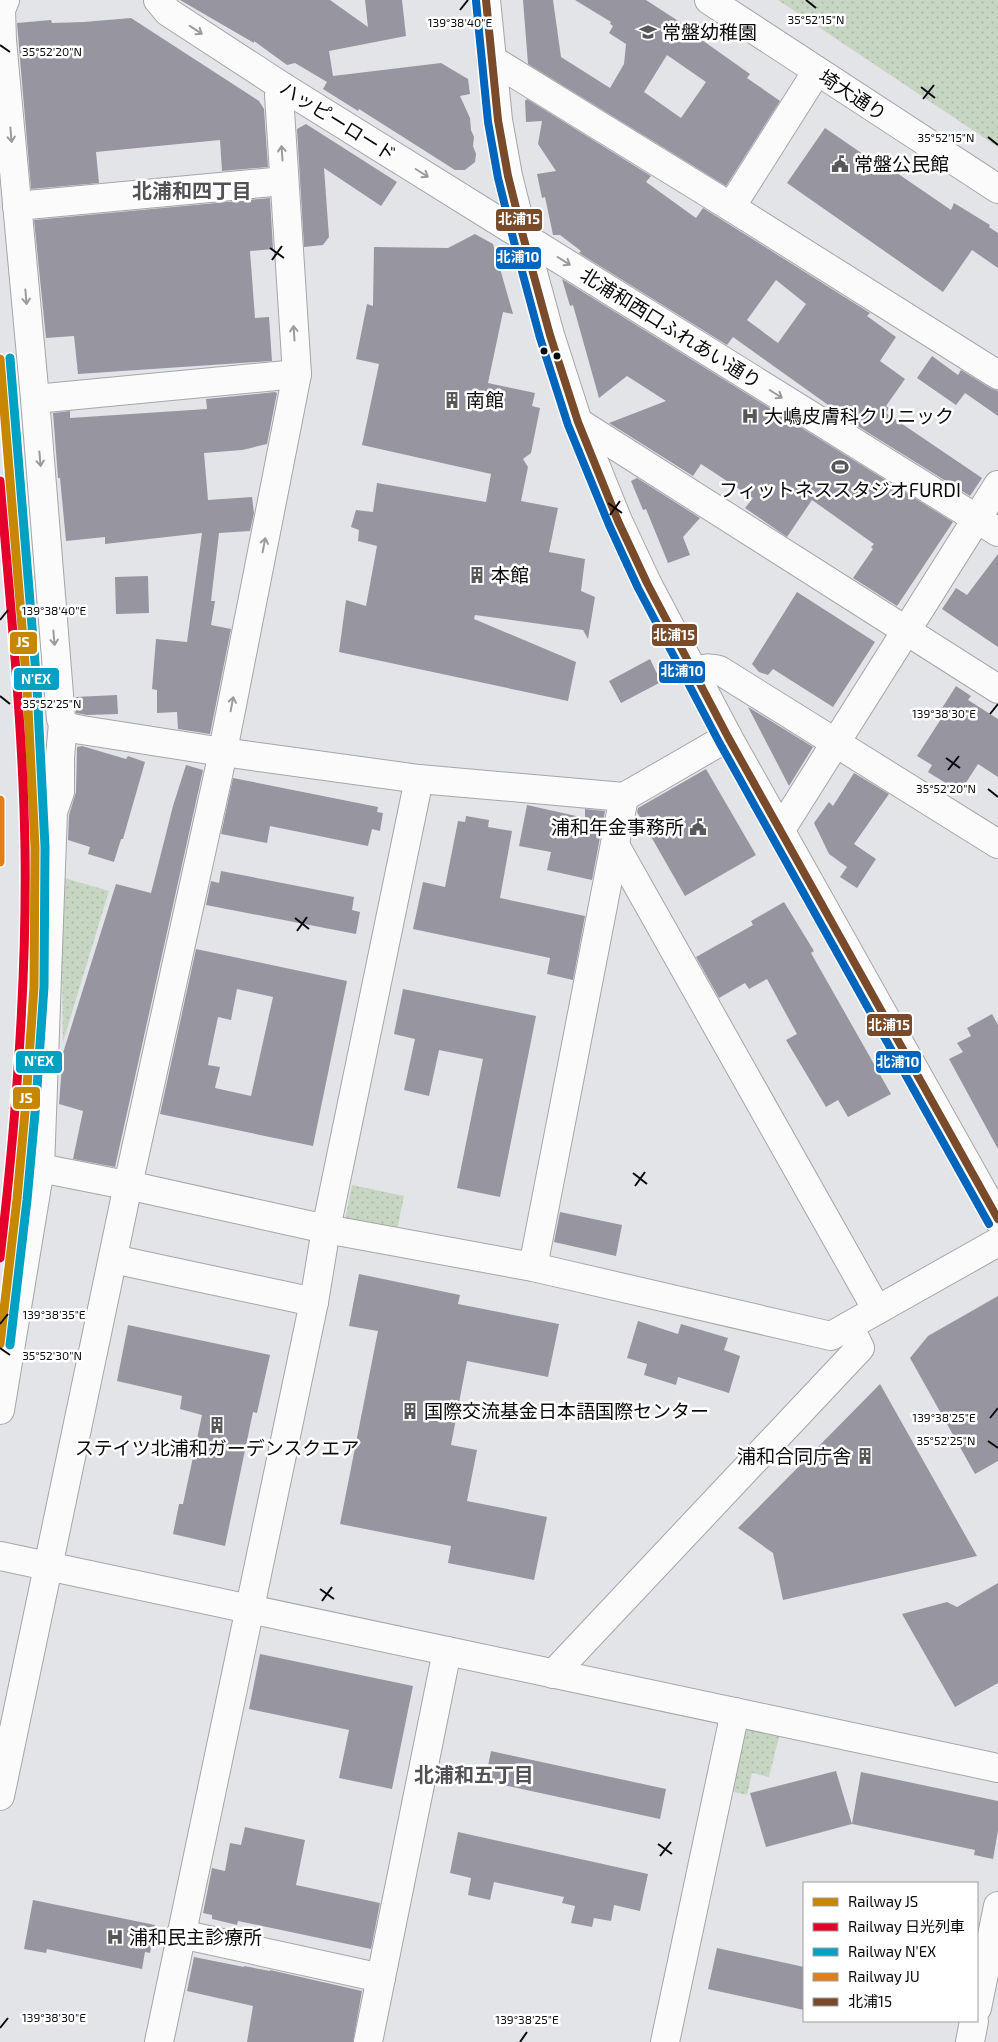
<svg xmlns="http://www.w3.org/2000/svg" width="998" height="2042" viewBox="0 0 998 2042" font-family="'Exo 2','Noto Sans JP',sans-serif">
<style>
.park{fill:url(#park-dots)}
.building{fill:#9796a0;fill-rule:evenodd}
.lines{fill:none;stroke-linecap:round;stroke-linejoin:round}
.minor-casing{stroke:#a5a6a8;stroke-width:30}
.highway-casing{stroke:#a5a6a8;stroke-width:30}
.minor{stroke:#fbfbfb;stroke-width:28}
.highway{stroke:#fbfbfb;stroke-width:28}
.bus-1-casing{stroke:#fff;stroke-width:11}
.bus-2-casing{stroke:#fff;stroke-width:11}
.bus-1{stroke:#7a4b2a;stroke-width:8}
.bus-2{stroke:#0065bd;stroke-width:8}
.rail-1-casing{stroke:#fff;stroke-width:12}
.rail-2-casing{stroke:#fff;stroke-width:12}
.rail-3-casing{stroke:#fff;stroke-width:12}
.rail-4-casing{stroke:#fff;stroke-width:12}
.rail-1{stroke:#c88703;stroke-width:9}
.rail-2{stroke:#e4002b;stroke-width:9}
.rail-3{stroke:#01a1c4;stroke-width:9}
.rail-4{stroke:#de7e1c;stroke-width:9}
.oneway{stroke:#9b9b9c}
.ticks{fill:none;stroke:#0b0b0d;stroke-width:2}
.bus-dot{fill:#0b0b0d;stroke:#fff;stroke-width:2}
.labels{text-anchor:middle;stroke-width:5;stroke-linejoin:round;paint-order:stroke}
.poi-label{font-size:19px;fill:#0b0b0d;stroke:#fff;text-anchor:start}
.street-label{font-size:19px;fill:#0b0b0d;stroke:#fff}
.neighbourhood-label{font-size:20px;font-weight:bold;fill:#515156;stroke:#fff}
.ticks-label{font-size:12px;text-anchor:middle;fill:#0b0b0d;stroke:#fff;stroke-width:5;stroke-linejoin:round;paint-order:stroke}
.line-badge{stroke:#fff;stroke-width:2}
.badge-label{font-size:14px;text-anchor:middle;font-weight:bold;fill:#fff}
</style>
<defs>
<pattern id="park-dots" width="8" height="8" patternUnits="userSpaceOnUse" patternTransform="scale(1.25)"><rect width="8" height="8" fill="#c7d6c3"/><path d="M2 2h.1M6 6h.1" fill="none" stroke="#aab6a6" stroke-width="1.8" stroke-linecap="round"/></pattern>
</defs>
<rect width="100%" height="100%" fill="#e3e4e7"/>
<!-- park -->
<g class="park">
<polygon points="778,0 998,0 998,147"/>
<polygon points="61,877 109,891 63,1042"/>
<polygon points="352,1185 404,1196 397,1230 345,1219"/>
<polygon points="750,1724 780,1733 769,1777 752,1773 747,1795 729,1791 741,1731"/>
</g>
<!-- building -->
<g class="building">
<polygon points="180,0 330,0 368,27 365,0 402,0 406,36 329,51 333,76 441,63 468,79 470,94 460,96 470,118 471,130 474,137 473,146 476,154 475,162 465,170 455,170 359,109 358,111 323,89 327,82 295,63 287,65 254,41 254,43"/>
<path d="M523,0H553L561,57L610,88L624,64L626,44L609,33L613,26L610,24L611,22L575,0H646L686,26L685,28L750,74L747,78L780,101L726,186L528,64ZM667,55L706,82L681,118L644,92Z"/>
<polygon points="131,18 259,101 264,109 268,167 222,171 220,140 96,152 99,183 31,189 17,23 51,20 52,23 84,22"/>
<path d="M527,99L651,176L646,182L696,218L703,208L870,313L867,316L896,337L880,361L905,379L886,406L889,408L886,413L982,478L970,496L859,427L733,337L727,345L579,253L581,251L560,235H553L545,197L542,198L537,174L556,171L538,144L542,121L526,122L525,101ZM776,280L806,304L778,343L747,320Z"/>
<polygon points="306,124 397,182 381,206 324,168 329,237 323,245 304,247 297,129"/>
<polygon points="825,128 892,174 894,171 951,210 954,203 990,225 989,227 998,233 998,268 972,250 943,292 787,183"/>
<polygon points="270,198 273,249 250,251 255,318 269,317 272,361 78,374 74,336 46,338 34,220"/>
<polygon points="475,234 493,244 513,314 503,312 488,383 535,393 532,406 540,408 531,453 523,459 528,467 521,501 558,508 549,552 585,559 581,591 595,597 588,639 583,630 475,615 474,619 576,662 568,701 339,652 346,600 366,606 377,546 358,541 359,530 351,527 356,510 373,512 377,483 486,502 491,474 362,445 379,364 356,359 367,304 373,306 374,247 448,248"/>
<polygon points="562,279 953,522 897,606 853,578 873,549 871,547 874,544 812,500 787,537 745,508 753,498 701,464 693,476 609,423 666,401 627,376 599,398 573,305 570,306"/>
<polygon points="932,356 958,375 961,370 990,388 998,391 998,416 965,393 956,405 917,378"/>
<polygon points="275,392 277,393 267,444 242,450 204,453 208,500 252,497 254,513 250,531 219,533 211,601 215,601 211,625 231,629 210,734 178,729 177,712 157,713 157,690 152,689 156,639 187,642 202,533 105,544 105,537 66,541 60,478 58,478 53,413 70,411 70,418 207,409 206,399"/>
<polygon points="637,478 700,518 683,537 690,555 668,563 646,509 643,510 631,481"/>
<polygon points="998,554 998,647 942,609 956,588 967,595"/>
<polygon points="148,576 149,613 116,614 115,577"/>
<polygon points="797,592 875,642 833,707 773,669 768,675 759,672 752,664"/>
<polygon points="650,659 661,682 621,703 609,681"/>
<polygon points="956,686 971,696 968,700 998,719 998,777 978,764 960,792 928,772 932,765 917,756 941,719 937,716"/>
<polygon points="117,695 118,714 87,715 76,713 75,697"/>
<polygon points="748,707 813,747 789,786"/>
<polygon points="82,746 126,759 128,756 145,762 123,839 121,839 114,862 88,854 90,847 68,840 69,815 76,792 77,747"/>
<polygon points="186,765 203,770 115,1167 73,1159 83,1111 59,1104 63,1053 116,884 151,893 173,806"/>
<polygon points="706,769 756,855 685,896 637,812 638,808"/>
<polygon points="854,773 889,794 854,844 876,859 857,888 840,877 847,867 829,854 814,823 829,802 833,806"/>
<polygon points="233,778 378,807 377,812 383,813 380,831 372,829 368,846 270,826 267,843 221,834"/>
<polygon points="527,805 585,818 585,809 605,811 592,880 547,870 551,852 519,846"/>
<polygon points="466,816 489,820 488,827 512,831 500,898 585,916 573,980 547,974 550,958 413,929 423,882 445,887 458,821 465,822"/>
<polygon points="221,871 354,897 352,910 360,912 356,934 206,905 211,881 219,883"/>
<polygon points="784,902 814,951 811,953 891,1094 848,1117 838,1100 826,1107 786,1040 797,1034 767,979 749,989 745,983 719,998 696,957 753,925 751,921"/>
<path d="M196,949L347,981L313,1146L160,1114ZM237,989L273,997L251,1096L215,1088L220,1067L208,1065L218,1017L231,1020Z"/>
<polygon points="403,989 536,1016 500,1197 457,1188 483,1059 439,1050 429,1096 404,1090 415,1039 394,1034"/>
<polygon points="992,1014 998,1025 998,1149 949,1059 963,1052 957,1043 971,1036 967,1028"/>
<polygon points="560,1212 622,1225 616,1256 554,1242"/>
<polygon points="359,1274 460,1295 458,1304 559,1324 548,1377 467,1361 451,1445 477,1450 467,1501 547,1517 534,1580 448,1563 451,1546 340,1524 378,1331 349,1326"/>
<polygon points="998,1296 998,1461 975,1474 910,1358 928,1336"/>
<polygon points="638,1321 678,1334 681,1324 728,1338 724,1350 740,1356 729,1393 678,1377 676,1385 644,1375 647,1364 627,1358"/>
<polygon points="128,1325 270,1355 257,1413 253,1412 225,1546 173,1534 179,1504 183,1504 202,1415 180,1409 182,1396 117,1381"/>
<polygon points="880,1384 977,1556 783,1600 773,1553 738,1528"/>
<polygon points="998,1583 998,1683 955,1707 902,1614 947,1602 957,1607"/>
<polygon points="260,1654 413,1686 392,1789 339,1778 349,1730 249,1709"/>
<polygon points="491,1751 666,1789 660,1819 485,1781"/>
<polygon points="836,1771 852,1824 766,1847 750,1793"/>
<polygon points="861,1772 998,1801 998,1831 993,1859 974,1855 975,1850 852,1824"/>
<polygon points="245,1827 305,1840 296,1885 380,1903 371,1949 238,1921 237,1925 212,1919 212,1915 203,1913 212,1868 225,1871 230,1843 241,1845"/>
<polygon points="458,1832 648,1874 640,1911 614,1905 611,1921 594,1918 592,1927 571,1923 575,1906 562,1903 564,1897 494,1882 490,1900 468,1895 471,1878 450,1873"/>
<polygon points="33,1900 155,1925 150,1953 145,1952 142,1969 47,1949 46,1953 24,1949"/>
<polygon points="717,1948 804,1967 804,2010 708,1989"/>
<polygon points="194,1957 244,1967 244,1966 270,1971 270,1970 362,1991 353,2042 247,2042 253,2006 187,1991"/>
</g>
<g class="lines">
<!-- minor casing -->
<g class="minor-casing">
<g id="minor">
<path d="M5,0L1,10L2,40L35,399L61,719C66,728 73,728 82,730L223,752L419,779L624,797L728,737"/>
<polyline points="158,0 168,12 283,87 998,532"/>
<polyline points="491,59 731,207 998,375"/>
<polyline points="17,206 284,181"/>
<polyline points="731,207 817,71"/>
<polyline points="35,399 297,374"/>
<polyline points="578,422 998,689"/>
<path d="M695,672C704,667 709,668 719,670L998,844"/>
<polyline points="780,831 998,485"/>
<polyline points="615,845 877,1310"/>
<polyline points="40,1168 141,1188 326,1229 533,1267 831,1336 998,1242"/>
<polyline points="113,1259 314,1302"/>
<polyline points="533,1267 624,797"/>
<polyline points="0,1410 40,1168 53,812 60,792 60,757 63,723"/>
<polyline points="0,1556 998,1768"/>
<polyline points="553,1674 860,1348 849,1326"/>
<polyline points="0,1796 128,1185 219,771 297,374 279,95 283,87"/>
<polyline points="181,1934 381,1978"/>
<polyline points="977,2008 998,1906"/>
<polyline points="159,2042 314,1302 326,1229 419,779"/>
<polyline points="368,2042 447,1651"/>
<polyline points="665,2042 735,1712"/>
<polyline points="970,2042 974,2021"/>
</g>
</g>
<!-- highway casing -->
<g class="highway-casing">
<g id="highway">
<polyline points="486,0 498,120 508,176 523,236 550,335 578,422 618,521 647,583 728,737 998,1219"/>
<polyline points="709,0 998,189"/>
</g>
</g>
<!-- minor -->
<use href="#minor" class="minor"/>
<!-- highway -->
<use href="#highway" class="highway"/>
<!-- bus-1 casing -->
<g class="bus-1-casing">
<polyline id="bus-1" points="486,0 498,120 508,176 523,236 550,335 578,422 618,521 647,583 728,737 998,1219"/>
</g>
<!-- bus-2 casing -->
<g class="bus-2-casing">
<polyline id="bus-2" points="476,1 488,122 498,178 513,238 540,338 568,425 609,525 638,588 719,742 989,1224"/>
</g>
<!-- bus-1 -->
<use href="#bus-1" class="bus-1"/>
<!-- bus-2 -->
<use href="#bus-2" class="bus-2"/>
<!-- rail-1 casing -->
<g class="rail-1-casing">
<polyline id="rail-1" points="0,359 27,688 35,847 34,987 26,1101 17,1199 0,1344"/>
</g>
<!-- rail-2 casing -->
<g class="rail-2-casing">
<path id="rail-2" d="M0,481C10,603 23,726 25,848C27,985 16,1122 0,1258"/>
</g>
<!-- rail-3 casing -->
<g class="rail-3-casing">
<polyline id="rail-3" points="10,1345 27,1200 36,1102 44,987 45,847 37,687 10,358"/>
</g>
<!-- rail-4 casing -->
<g class="rail-4-casing">
<polyline id="rail-4" points="0,800 0,862"/>
</g>
<!-- rail-1 -->
<use href="#rail-1" class="rail-1"/>
<!-- rail-2 -->
<use href="#rail-2" class="rail-2"/>
<!-- rail-3 -->
<use href="#rail-3" class="rail-3"/>
<!-- rail-4 -->
<use href="#rail-4" class="rail-4"/>
</g>
<!-- one-way arrows -->
<defs><path id="oneway-shaft" d="M-6 0H5M1.5-3L5.5 0L1.5 3" fill="none" stroke-width="1.6" stroke-linecap="round" stroke-linejoin="round" transform="scale(1.25)"/></defs>
<g class="oneway">
<use href="#oneway-shaft" transform="translate(196 30) rotate(33)"/>
<use href="#oneway-shaft" transform="translate(11 135) rotate(85)"/>
<use href="#oneway-shaft" transform="translate(282 153) rotate(-94)"/>
<use href="#oneway-shaft" transform="translate(422 173) rotate(32)"/>
<use href="#oneway-shaft" transform="translate(564 261) rotate(32)"/>
<use href="#oneway-shaft" transform="translate(26 297) rotate(85)"/>
<use href="#oneway-shaft" transform="translate(294 333) rotate(-94)"/>
<use href="#oneway-shaft" transform="translate(776 394) rotate(32)"/>
<use href="#oneway-shaft" transform="translate(40 459) rotate(85)"/>
<use href="#oneway-shaft" transform="translate(264 545) rotate(-79)"/>
<use href="#oneway-shaft" transform="translate(54 638) rotate(85)"/>
<use href="#oneway-shaft" transform="translate(232 704) rotate(-79)"/>
</g>
<!-- ticks -->
<path class="ticks" d="M806,0L816,8M460,10L468,0M0,45L10,52M921,87L935,98M923,99L934,85M988,137L998,145M270,248L284,258M272,260L282,246M608,503L622,513M610,515L620,501M0,620L8,610M0,696L10,704M990,714L998,704M946,758L960,768M948,770L959,756M988,789L998,797M295,918L309,929M297,931L307,917M633,1173L647,1184M635,1186L645,1172M0,1324L8,1314M0,1348L10,1355M990,1418L998,1408M988,1441L998,1448M320,1589L334,1599M322,1601L332,1587M658,1844L672,1854M660,1856L671,1842M0,2028L8,2018M520,2042L527,2032"/>
<!-- icons -->
<defs>
<g id="school-bare" transform="scale(1.35)"><path d="M0-5L7-2L0 1L-7-2ZM-4 1L0 2.5L4 1V4Q0 6-4 4Z" fill="#575759" stroke="#fff" stroke-width="2.5" paint-order="stroke"/></g>
<g id="civic-bare" transform="scale(1.35)"><path d="M-.6-6.5H3V-4.5H.6V-3L4-1V1h2V6H-6V1h2V-1L-.6-3ZM-1.2 2.5V6h2.4V2.5Z" fill="#575759" stroke="#fff" stroke-width="2.5" paint-order="stroke"/></g>
<g id="building-bare" transform="scale(1.35)"><path d="M-4-6H4V6H1V3H-1V6H-4ZM-2.5-4.3h1.7v1.8h-1.7ZM.8-4.3h1.7v1.8H.8ZM-2.5-1h1.7V.8h-1.7ZM.8-1h1.7V.8H.8Z" fill="#575759" stroke="#fff" stroke-width="2.5" paint-order="stroke"/></g>
<g id="hospital-bare" transform="scale(1.35)"><path d="M-5-5h3v3.5h4V-5h3V5h-3V1.5h-4V5h-3Z" fill="#575759" stroke="#fff" stroke-width="2.5" paint-order="stroke"/></g>
<g id="stadium-bare" transform="scale(1.35)"><path d="M0-5a6.5 5 0 1 0 0 10a6.5 5 0 1 0 0-10ZM-3.5-1.8h7v3.6h-7Z" fill="#575759" stroke="#fff" stroke-width="2.5" paint-order="stroke"/></g>
</defs>
<g fill-rule="evenodd">
<use href="#school-bare" x="648" y="32"/>
<use href="#civic-bare" x="840" y="164"/>
<use href="#building-bare" x="452" y="400"/>
<use href="#hospital-bare" x="750" y="416"/>
<use href="#stadium-bare" x="840" y="467"/>
<use href="#building-bare" x="477" y="575"/>
<use href="#civic-bare" x="698" y="827"/>
<use href="#building-bare" x="410" y="1411"/>
<use href="#building-bare" x="217" y="1425"/>
<use href="#building-bare" x="865" y="1456"/>
<use href="#hospital-bare" x="115" y="1937"/>
</g>
<!-- markers -->
<g class="bus-dot">
<circle cx="544" cy="351" r="4.5"/>
<circle cx="557" cy="356" r="4.5"/>
</g>
<g class="labels">
<!-- poi labels -->
<g class="poi-label">
<text x="662" y="39">常盤幼稚園</text>
<text x="854" y="171">常盤公民館</text>
<text x="466" y="407">南館</text>
<text x="764" y="423">大嶋皮膚科クリニック</text>
<text x="840" y="497" text-anchor="middle">フィットネススタジオFURDI</text>
<text x="491" y="582">本館</text>
<text x="684" y="834" text-anchor="end">浦和年金事務所</text>
<text x="424" y="1418">国際交流基金日本語国際センター</text>
<text x="217" y="1455" text-anchor="middle">ステイツ北浦和ガーデンスクエア</text>
<text x="851" y="1463" text-anchor="end">浦和合同庁舎</text>
<text x="129" y="1944">浦和民主診療所</text>
</g>
<!-- street labels -->
<g class="street-label">
<text transform="translate(853 95) rotate(33)" y="7">埼大通り</text>
<text transform="translate(338 121) rotate(32)" y="7">ハッピーロード</text>
<text transform="translate(671 328) rotate(32)" y="7">北浦和西口ふれあい通り</text>
</g>
<!-- neighbourhood labels -->
<g class="neighbourhood-label">
<text x="192" y="198">北浦和四丁目</text>
<text x="474" y="1782">北浦和五丁目</text>
</g>
</g>
<g class="ticks-label">
<text x="816" y="24">35°52'15"N</text>
<text x="460" y="27">139°38'40"E</text>
<text x="52" y="56">35°52'20"N</text>
<text x="946" y="142">35°52'15"N</text>
<text x="54" y="615">139°38'40"E</text>
<text x="52" y="708">35°52'25"N</text>
<text x="944" y="718">139°38'30"E</text>
<text x="946" y="793">35°52'20"N</text>
<text x="54" y="1319">139°38'35"E</text>
<text x="52" y="1360">35°52'30"N</text>
<text x="944" y="1422">139°38'25"E</text>
<text x="946" y="1445">35°52'25"N</text>
<text x="54" y="2022">139°38'30"E</text>
<text x="527" y="2024">139°38'25"E</text>
</g>
<g class="line-badge">
<rect x="495" y="208" width="48" height="24" rx="5" fill="#7a4b2a"/>
<rect x="495" y="246" width="47" height="24" rx="5" fill="#0065bd"/>
<rect x="651" y="623" width="47" height="24" rx="5" fill="#7a4b2a"/>
<rect x="9" y="631" width="29" height="24" rx="5" fill="#c88703"/>
<rect x="658" y="660" width="48" height="24" rx="5" fill="#0065bd"/>
<rect x="13" y="667" width="47" height="24" rx="5" fill="#01a1c4"/>
<rect x="866" y="1013" width="47" height="24" rx="5" fill="#7a4b2a"/>
<rect x="15" y="1050" width="48" height="24" rx="5" fill="#01a1c4"/>
<rect x="875" y="1050" width="47" height="24" rx="5" fill="#0065bd"/>
<rect x="12" y="1086" width="29" height="24" rx="5" fill="#c88703"/>
</g>
<g class="badge-label">
<text x="519" y="224">北浦15</text>
<text x="518" y="262">北浦10</text>
<text x="674" y="640">北浦15</text>
<text x="23" y="647">JS</text>
<text x="682" y="676">北浦10</text>
<text x="36" y="684">N'EX</text>
<text x="889" y="1030">北浦15</text>
<text x="39" y="1066">N'EX</text>
<text x="898" y="1067">北浦10</text>
<text x="26" y="1103">JS</text>
</g>
<!-- legend -->
<rect x="803" y="1882" width="175" height="140" fill="#ffffff" stroke="#9d9d9e"/>
<rect x="813" y="1898" width="25" height="8" fill="#c88703" stroke="#9d9d9e"/>
<text x="848" y="1907" font-size="15" fill="#0b0b0d">Railway JS</text>
<rect x="813" y="1923" width="25" height="8" fill="#e4002b" stroke="#9d9d9e"/>
<text x="848" y="1932" font-size="15" fill="#0b0b0d">Railway 日光列車</text>
<rect x="813" y="1948" width="25" height="8" fill="#01a1c4" stroke="#9d9d9e"/>
<text x="848" y="1957" font-size="15" fill="#0b0b0d">Railway N'EX</text>
<rect x="813" y="1973" width="25" height="8" fill="#de7e1c" stroke="#9d9d9e"/>
<text x="848" y="1982" font-size="15" fill="#0b0b0d">Railway JU</text>
<rect x="813" y="1998" width="25" height="8" fill="#7a4b2a" stroke="#9d9d9e"/>
<text x="848" y="2007" font-size="15" fill="#0b0b0d">北浦15</text>
</svg>
